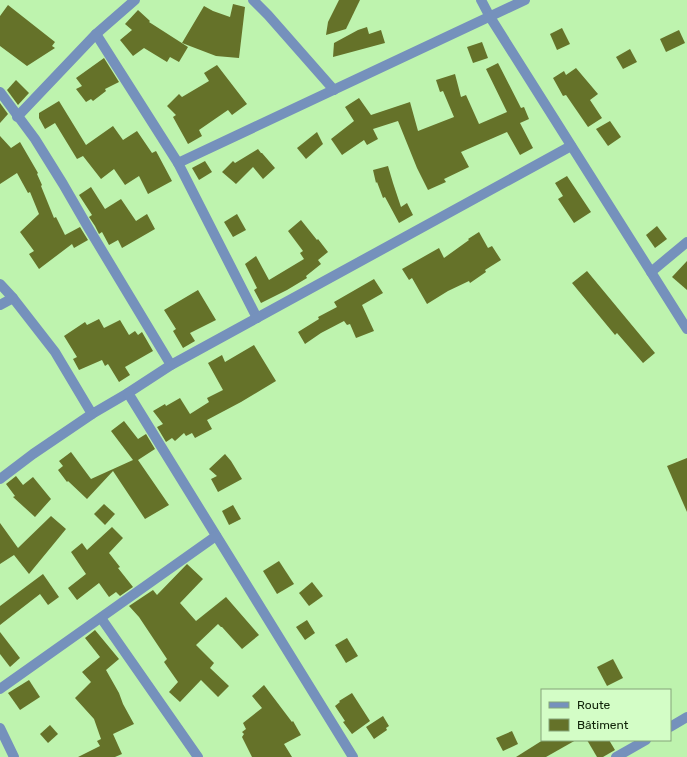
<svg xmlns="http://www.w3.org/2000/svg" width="687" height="757" viewBox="0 0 687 757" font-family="Rubik,sans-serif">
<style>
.building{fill:#657229}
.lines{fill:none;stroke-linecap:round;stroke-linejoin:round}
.minor{stroke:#7591bc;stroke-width:10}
</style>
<rect width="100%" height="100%" fill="#bef3ae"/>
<!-- building -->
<g class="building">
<polygon points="339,0 360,0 346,29 326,35 328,22"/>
<polygon points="233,4 245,7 239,58 216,56 182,43 204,6 213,11 230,17"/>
<polygon points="8,5 55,42 52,46 55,48 27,66 0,46 0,16"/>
<polygon points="138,10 150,21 149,22 188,47 179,62 170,57 167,62 144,48 133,56 120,40 132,30 125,24"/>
<polygon points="367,27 369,34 381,30 385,43 333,57 334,43 358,30"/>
<polygon points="562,28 570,44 557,50 550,34"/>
<polygon points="679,30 685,43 666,52 660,39"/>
<polygon points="482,42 488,58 473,63 467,47"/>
<polygon points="630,49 637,62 623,69 616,57"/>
<polygon points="104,58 119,82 105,89 106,91 93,101 91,99 86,102 76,89 82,86 76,78"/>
<polygon points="498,63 521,108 524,107 529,119 520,123 533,148 520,155 507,132 461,152 469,167 444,179 446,182 428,190 417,168 398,121 373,129 378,139 367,145 364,140 342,155 331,139 354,121 345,107 359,98 371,115 410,102 418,131 454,117 443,91 440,92 436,80 455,74 461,97 466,95 479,124 507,112 486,69"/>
<polygon points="217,65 247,104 232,115 228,110 199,130 202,136 188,144 173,117 176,115 167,106 179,94 182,97 209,81 204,73"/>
<polygon points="576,68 598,94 590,100 602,118 588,127 566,95 563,96 553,78 564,71 566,75"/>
<polygon points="16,80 29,93 18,105 7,90"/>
<polygon points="59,101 86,145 113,126 123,140 137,131 152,153 156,151 172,181 148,194 139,176 125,185 114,169 101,179 83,156 77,159 55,123 45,129 39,118 39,113"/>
<polygon points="0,103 8,114 0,123"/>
<polygon points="610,121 621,137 608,146 596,129"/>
<polygon points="317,132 323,144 306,159 297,148"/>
<polygon points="0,136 11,148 20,142 38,173 37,174 42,185 41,186 54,218 56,217 65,235 80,227 88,240 74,248 72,244 39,269 29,254 34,251 20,232 39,214 30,192 28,193 17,173 0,184"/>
<polygon points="258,149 261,153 262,153 275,168 263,179 253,167 236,184 222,172 233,161 235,163"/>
<polygon points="205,161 212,172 199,180 192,168"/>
<polygon points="388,166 393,183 401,207 407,203 413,215 399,223 385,197 383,198 377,182 376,183 373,170"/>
<polygon points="567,176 591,212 574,223 558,199 563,196 555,183"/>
<polygon points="91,187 105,209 121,199 136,221 147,214 155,229 122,248 118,240 109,245 102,232 99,234 95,226 89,217 92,215 79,195"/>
<polygon points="237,214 246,230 233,237 224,222"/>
<polygon points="301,220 317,240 318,239 328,252 318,260 321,264 306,276 307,278 287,290 261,303 254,290 257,288 245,264 256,256 269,280 304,259 300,253 303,251 288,231"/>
<polygon points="657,226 667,239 655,248 646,235"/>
<polygon points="479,232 488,248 492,246 501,260 485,270 486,272 470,283 469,281 448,291 427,304 412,278 409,280 402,269 439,248 444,258 469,240 468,239"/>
<polygon points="687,261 687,290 672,277"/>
<polygon points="587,271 655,353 643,363 617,333 615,335 572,283"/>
<polygon points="374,279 383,293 362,305 374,331 356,338 350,324 347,325 344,321 321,333 305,344 298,332 319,319 318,317 337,307 334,302"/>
<polygon points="198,290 216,320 190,333 195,341 183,348 173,331 176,329 164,310"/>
<polygon points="99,319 104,328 120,320 129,335 135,331 138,335 142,332 153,351 125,367 130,375 119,382 108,364 105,366 102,360 79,370 73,359 77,357 64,336 85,322 87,325"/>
<polygon points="254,345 276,381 241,402 207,420 212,429 195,438 192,433 186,436 184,433 175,441 172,438 166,442 157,427 163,424 153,411 165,404 166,406 180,398 190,414 209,402 207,398 223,390 208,363 222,355 225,362"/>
<polygon points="124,421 138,439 146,434 155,449 138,460 169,505 145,519 113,471 87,499 68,481 67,482 58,470 63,466 59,461 71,452 91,479 133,460 111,431"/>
<polygon points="225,454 231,461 242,479 218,492 211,479 217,476 209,469"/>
<polygon points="687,458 687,512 667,466"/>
<polygon points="16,476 23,485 33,477 51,499 35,517 13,497 15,496 6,484"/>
<polygon points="104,504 115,514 105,525 94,514"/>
<polygon points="233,505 241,519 229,525 222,511"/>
<polygon points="51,516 66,529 29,574 14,555 0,564 0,523 18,548"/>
<polygon points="112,527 123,538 109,553 120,567 118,568 133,587 120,596 116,592 109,597 99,583 77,600 68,588 86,574 71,552 82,543 87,550"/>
<polygon points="279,561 294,584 277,594 263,571"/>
<polygon points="187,564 203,579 180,603 196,621 226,597 259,635 242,649 222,627 221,627 218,624 196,645 214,663 210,668 229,686 218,697 201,680 180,702 169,692 178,682 164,662 167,659 139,617 129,606 153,590 157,595"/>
<polygon points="43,574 59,597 48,605 40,594 0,625 0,606"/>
<polygon points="312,582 323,596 309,606 299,593"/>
<polygon points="307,620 315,633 305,640 296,627"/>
<polygon points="95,630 119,659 106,670 119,693 123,704 134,724 113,734 122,754 115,757 78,757 100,746 97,741 101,739 94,719 75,698 91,682 82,672 100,657 85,638"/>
<polygon points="0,632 20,658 10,667 0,654"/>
<polygon points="347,638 358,656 346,663 335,645"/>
<polygon points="613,659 623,678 607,686 597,667"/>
<polygon points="29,680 40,697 20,710 8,693"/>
<polygon points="264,685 292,722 293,721 301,735 284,744 292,757 252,757 242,737 244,734 242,732 246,729 243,723 262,708 252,696"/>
<polygon points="352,693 370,721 352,734 343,722 345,721 335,706 340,702 339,701"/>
<polygon points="383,716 389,726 386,728 387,730 374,739 366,727"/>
<polygon points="50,725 58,734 48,743 40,734"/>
<polygon points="512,731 518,744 503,751 496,738"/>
<polygon points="543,740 576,740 546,757 516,757"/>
<polygon points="587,740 609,740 615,750 603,757 597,757"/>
</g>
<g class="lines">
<!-- minor -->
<g class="minor">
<polyline points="253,0 268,15 334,90"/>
<polyline points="481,0 490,17 687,329"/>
<polyline points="96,34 178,163 257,318"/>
<polyline points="0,92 35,139 63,184 89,229 171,365"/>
<polyline points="17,117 96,34 135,0"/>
<polyline points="178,163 525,0"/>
<polyline points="651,272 687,242"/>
<polyline points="0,284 13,298 55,352 92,414 128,393 171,365 571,146"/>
<polyline points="0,305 13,298"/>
<polyline points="128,393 353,757"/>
<polyline points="0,479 33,454 92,414"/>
<polyline points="101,618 198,757"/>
<polyline points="0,689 216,536"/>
<polyline points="670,727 687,717"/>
<polyline points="0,728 14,757"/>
<polyline points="616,757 646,740"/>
</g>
</g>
<!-- legend -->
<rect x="541" y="689" width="130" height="52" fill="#d3fdc6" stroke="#85a67a"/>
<rect x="549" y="702" width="20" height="6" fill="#7591bc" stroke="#85a67a"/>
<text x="577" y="709" font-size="12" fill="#102309">Route</text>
<rect x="549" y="719" width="20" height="12" fill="#657229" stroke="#85a67a"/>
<text x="577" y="729" font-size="12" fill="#102309">Bâtiment</text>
</svg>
